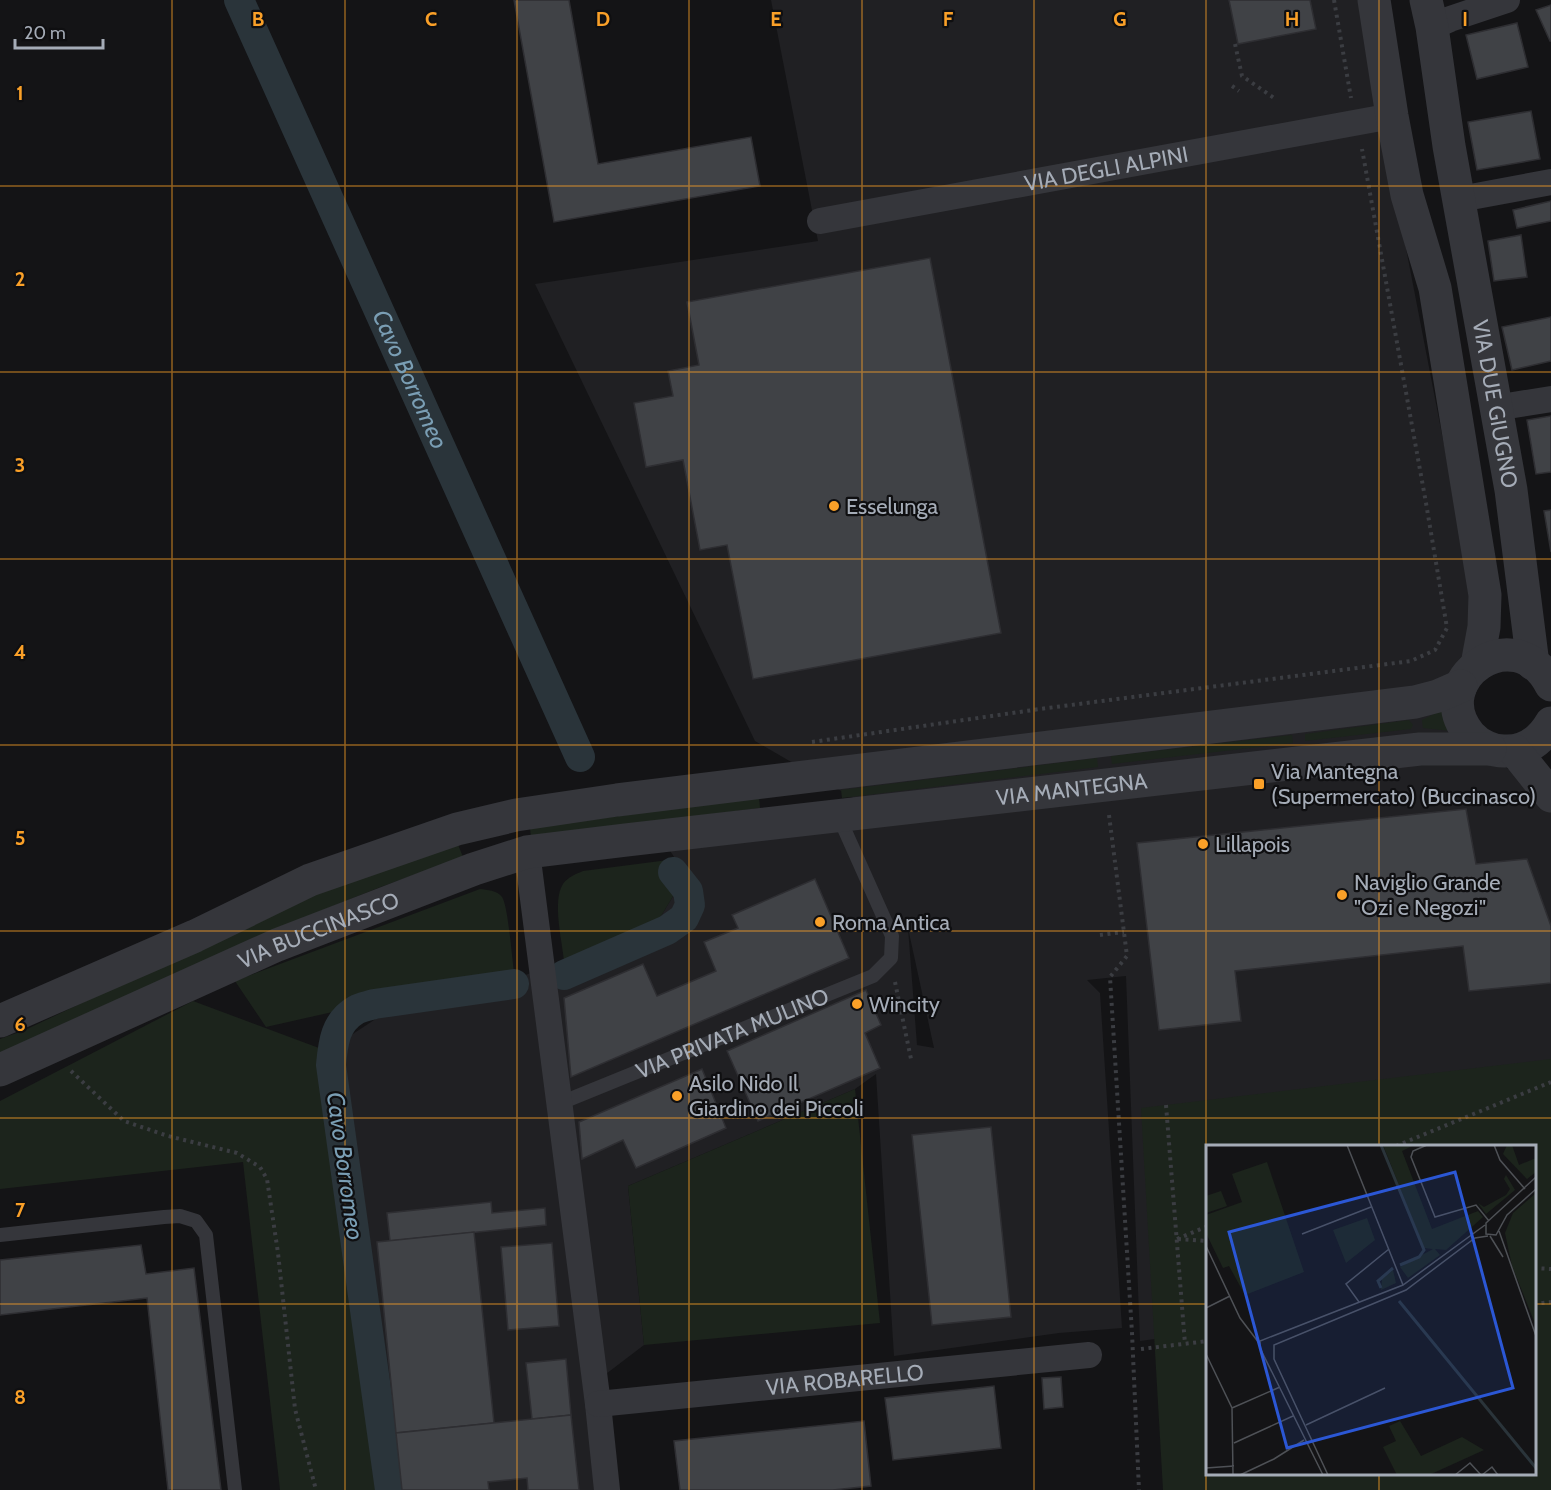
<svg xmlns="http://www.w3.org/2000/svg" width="1551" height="1490" viewBox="0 0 1551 1490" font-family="Cabin,sans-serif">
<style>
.built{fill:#202023;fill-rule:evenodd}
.green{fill:#1c241c;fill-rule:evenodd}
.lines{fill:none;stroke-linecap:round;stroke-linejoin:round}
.canal{stroke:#2a343a;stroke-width:30}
.building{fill:#404246;stroke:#2e2e32;stroke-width:1.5}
.path{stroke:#3b3d42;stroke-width:4;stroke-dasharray:3 4.5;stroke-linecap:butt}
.service{stroke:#35363b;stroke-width:14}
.minor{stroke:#35363b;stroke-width:26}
.tertiary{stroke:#35363b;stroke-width:33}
.grid{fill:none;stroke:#faa028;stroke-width:1.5;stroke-opacity:0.55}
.poi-dot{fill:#faa028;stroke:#0f0f11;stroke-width:2}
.labels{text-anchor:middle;stroke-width:4.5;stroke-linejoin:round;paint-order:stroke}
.street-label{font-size:22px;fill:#a5acb7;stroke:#0f0f11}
.poi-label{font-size:22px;fill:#a5acb7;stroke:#0f0f11;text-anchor:start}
.water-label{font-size:24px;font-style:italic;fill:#7a9eb4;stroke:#0f0f11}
.inset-river{fill:none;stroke:#2a343a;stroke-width:3}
.inset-road{fill:none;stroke:#4e5156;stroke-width:1.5}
.view{fill:#2b57d5;fill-opacity:0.15;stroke:#2b57d5;stroke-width:3}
.inset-edge{fill:none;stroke:#a5acb7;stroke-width:3}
.grid-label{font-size:20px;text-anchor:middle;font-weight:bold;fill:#faa028;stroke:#0f0f11;stroke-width:4.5;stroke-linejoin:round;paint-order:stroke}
</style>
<rect width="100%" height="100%" fill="#141416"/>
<!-- built -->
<path class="built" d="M771,0H1358L1485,657L1461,682L1480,751L1510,770L1551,812V1284L1534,1146H1208L1207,1332L1140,1341L1126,976L1087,980L1100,993L1122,1328L1059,1333L894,1356L876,1074L855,1089L628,1186L644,1345L585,1390L596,1490H376L327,1051L403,1001L503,983L653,929L686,875L657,831L869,807L755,741L535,284L818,241ZM908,928L934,1048L917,1045Z"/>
<!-- green -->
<g class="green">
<polygon points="1456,703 1460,732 1423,728 1422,720"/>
<polygon points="1409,720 1413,725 1411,729 1305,741 1305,734"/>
<polygon points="1292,735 1293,743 1112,764 1111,756"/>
<polygon points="1097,758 1098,767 842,798 841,790"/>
<polygon points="759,797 760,808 531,837 530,828"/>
<polygon points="457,842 463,857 378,888 283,926 0,1059 0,1039 25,1030 275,911 333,887"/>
<path d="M676,859L686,875L653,929L564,961C562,940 552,901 563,884C568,877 576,874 583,871Z"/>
<path d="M480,889C487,890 497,890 502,897C508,905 512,958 514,971L266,1027L235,981Z"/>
<polygon points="193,1001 327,1051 376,1490 280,1490 243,1162 0,1189 0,1101"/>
<path d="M1551,1059V1490H1163L1141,1108ZM1208,1146H1534V1474H1208Z"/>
<polygon points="855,1089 880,1323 644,1345 628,1186"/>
</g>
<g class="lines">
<!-- canal -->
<g class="canal">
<path id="s1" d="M239,0L580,757"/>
<polyline points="564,975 667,930 684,918 690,905 688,891 673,872"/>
<path d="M390,1490L331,1065C333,1043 335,1022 356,1010C361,1007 369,1006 374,1004L514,984"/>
</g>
</g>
<!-- building -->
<g class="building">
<polygon points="514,0 569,0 598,164 751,137 760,186 554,222"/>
<polygon points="1229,0 1310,0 1316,29 1238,44"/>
<polygon points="1551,5 1551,41 1550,41 1536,10"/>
<polygon points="1517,23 1528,67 1477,79 1466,35"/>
<polygon points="1531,111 1540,159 1477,170 1468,122"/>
<polygon points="1551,201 1551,221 1517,228 1513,210"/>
<polygon points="1521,235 1527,277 1494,281 1488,241"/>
<polygon points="930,258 1001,633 753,679 727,545 700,550 683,460 646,467 634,403 673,396 668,371 699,365 687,302"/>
<polygon points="1551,317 1551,361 1512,370 1502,327"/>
<polygon points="1551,416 1551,472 1536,474 1527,420"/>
<polygon points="1551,510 1551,552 1544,511"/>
<polygon points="1466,809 1476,864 1527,859 1551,926 1551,983 1469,991 1463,946 1235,971 1241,1021 1159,1030 1137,843"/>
<polygon points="815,879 849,958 571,1077 564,998 643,964 657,996 716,971 704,942 738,928 732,915"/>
<polygon points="866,990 881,1025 865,1033 880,1068 758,1121 727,1051"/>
<polygon points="702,1069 726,1128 636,1168 623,1140 582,1159 579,1122"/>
<polygon points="991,1127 1011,1317 932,1325 912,1135"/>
<polygon points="491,1202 492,1213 545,1208 546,1225 390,1241 387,1213"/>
<polygon points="474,1232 494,1423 396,1433 377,1242"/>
<polygon points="552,1243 559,1326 508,1330 501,1247"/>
<polygon points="141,1245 146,1274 194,1268 221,1490 168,1490 147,1298 0,1315 0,1260"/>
<polygon points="566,1359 571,1415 532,1419 526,1363"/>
<polygon points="1061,1377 1063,1407 1044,1409 1042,1378"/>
<polygon points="994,1386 1001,1448 893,1460 885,1398"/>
<polygon points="571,1415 579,1490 528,1490 527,1478 488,1482 489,1490 402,1490 396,1433"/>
<polygon points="864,1421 871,1486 833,1490 680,1490 674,1441"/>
</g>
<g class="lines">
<!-- path -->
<g class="path">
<polyline points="1334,0 1351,98"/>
<polyline points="1235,44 1242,76 1274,98"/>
<polyline points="1232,86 1239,91"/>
<polyline points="812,742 1040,709 1411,661 1435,650 1447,628 1426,503 1362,149"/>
<polyline points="1109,815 1127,956 1110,977 1132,1333 1139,1490"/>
<polyline points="1100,935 1124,932"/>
<polyline points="895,982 911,1059"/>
<polyline points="71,1071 124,1121 168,1136 237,1153 260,1167 267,1179 278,1253 295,1409 316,1490"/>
<polyline points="1166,1105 1185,1344"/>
<polyline points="1396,1146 1551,1082"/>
<polyline points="1177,1239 1208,1226"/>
<polyline points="1178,1239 1208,1241"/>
<polyline points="1534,1268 1551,1269"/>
<polyline points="1534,1304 1551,1302"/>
<polyline points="1141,1349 1208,1341"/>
</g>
<!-- service -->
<g class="service">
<path id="s2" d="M558,1104L873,976L891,958L892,936L838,815"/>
<polyline points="0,1235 164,1217 180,1216 196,1221 206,1235 235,1490"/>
</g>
<!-- minor -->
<g class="minor">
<polyline points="1432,27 1450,19 1507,0"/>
<polyline points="1460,199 1551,182"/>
<path id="s3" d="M820,221L1392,116"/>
<polyline points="1495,408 1551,399"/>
<polyline points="527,852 598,1404 607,1490"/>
<path id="s4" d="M598,1404L1089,1355"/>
</g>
<!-- tertiary -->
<g class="tertiary">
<polyline points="1374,0 1392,116 1407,195 1435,288 1485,595 1484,627 1477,665"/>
<path id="s5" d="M1426,0L1432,27L1449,146L1511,490L1533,664"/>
<path d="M1551,685C1516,616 1424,680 1470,735C1479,745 1493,752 1507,751C1527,751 1541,740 1551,723"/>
<polyline points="1515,751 1551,796"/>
<polyline points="0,1021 195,936 310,880 457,829 516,815 617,800 1415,702 1438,696 1461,686"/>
<path id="s6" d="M0,1070L277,945L474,869L527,852L626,840L1420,749H1490"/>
</g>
</g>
<!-- grid -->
<path class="grid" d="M172,0V1490M345,0V1490M517,0V1490M689,0V1490M862,0V1490M1034,0V1490M1206,0V1490M1379,0V1146M0,186H1551M0,372H1551M0,559H1551M0,745H1551M0,931H1551M0,1118H1551M0,1304H1208M1534,1304H1551M1379,1474V1490"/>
<!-- markers -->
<g class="poi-dot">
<circle cx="834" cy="506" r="6"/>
<rect x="1253" y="778" width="12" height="12" rx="3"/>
<circle cx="1203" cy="844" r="6"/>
<circle cx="1342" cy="895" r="6"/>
<circle cx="820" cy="922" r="6"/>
<circle cx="857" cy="1004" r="6"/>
<circle cx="677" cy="1096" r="6"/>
</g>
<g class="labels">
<!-- street labels -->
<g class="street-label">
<text dy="8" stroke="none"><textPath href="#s3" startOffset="291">VIA DEGLI ALPINI</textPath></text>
<text dy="8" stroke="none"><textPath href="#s5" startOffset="410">VIA DUE GIUGNO</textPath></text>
<text dy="8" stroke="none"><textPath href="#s6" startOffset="1119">VIA MANTEGNA</textPath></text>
<text dy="8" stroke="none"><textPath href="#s6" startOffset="348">VIA BUCCINASCO</textPath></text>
<text dy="8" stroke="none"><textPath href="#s2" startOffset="188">VIA PRIVATA MULINO</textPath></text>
<text dy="8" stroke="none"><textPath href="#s4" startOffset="248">VIA ROBARELLO</textPath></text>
</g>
<!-- poi labels -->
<g class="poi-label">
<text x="846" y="514">Esselunga</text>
<text x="1271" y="779">Via Mantegna<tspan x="1271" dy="25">(Supermercato) (Buccinasco)</tspan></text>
<text x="1215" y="852">Lillapois</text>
<text x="1354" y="890">Naviglio Grande<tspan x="1354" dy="25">"Ozi e Negozi"</tspan></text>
<text x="832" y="930">Roma Antica</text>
<text x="869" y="1012">Wincity</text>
<text x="689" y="1091">Asilo Nido Il<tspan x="689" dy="25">Giardino dei Piccoli</tspan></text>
</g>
<!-- water labels -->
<g class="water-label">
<text dy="8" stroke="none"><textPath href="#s1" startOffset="416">Cavo Borromeo</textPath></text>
<text transform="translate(345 1166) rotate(82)" y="8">Cavo Borromeo</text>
</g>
</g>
<!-- overview -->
<g transform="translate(1206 1145)">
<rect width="330" height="330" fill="#141416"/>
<path d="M177,0H208L196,6L226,84L272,66L277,72L240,105L229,104L234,110L202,133L194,122L227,104L218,103ZM301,0H306L313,20L330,13V27L321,34L297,9ZM61,17L98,127L39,150L23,121L17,123L0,88V70L36,57L26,29ZM300,30L309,45L280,69L272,58L278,62L300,50L304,44L298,34ZM15,46L21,61L0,68V51ZM330,48V181L306,121L299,88L307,68ZM161,73L169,95L140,118L127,85ZM187,125L190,138L175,145L176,134ZM194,276L215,311L256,292L278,305L223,330H191L177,302L190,296L183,281Z" fill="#1c241c"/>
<path class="inset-river" d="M175,0L218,105L213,112L194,120M175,143L172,136L187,123M193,156L330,323"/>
<path class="inset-road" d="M141,0L197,140M221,0L207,6L205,12L229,72L270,60L283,76M288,0L294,15L319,44M330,32L280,78V89L290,90L301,70L330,44M293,86L330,191M96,89L165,62M284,91L297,112M0,101L34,173L53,198M153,157L140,139L183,104M0,163L24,151M0,209L26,263L27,330M26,263L74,242M100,280L179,243M28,298L87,271M0,323L28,321M34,330L68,314L98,295M117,330L54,203V196L197,140L279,80M122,330L68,214V200L200,145L269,93L282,91M249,330L264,318L275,330M276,330L286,322L292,330"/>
<path class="view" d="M249,27L307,243L81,303L23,87Z"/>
<rect width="330" height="330" class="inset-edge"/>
</g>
<g class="grid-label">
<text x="258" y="26">B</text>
<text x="431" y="26">C</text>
<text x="603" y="26">D</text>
<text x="776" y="26">E</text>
<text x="948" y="26">F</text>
<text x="1120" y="26">G</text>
<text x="1292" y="26">H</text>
<text x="1465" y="26">I</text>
<text x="20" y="100">1</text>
<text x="20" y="286">2</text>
<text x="20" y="472">3</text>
<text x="20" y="659">4</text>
<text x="20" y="845">5</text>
<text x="20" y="1031">6</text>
<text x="20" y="1217">7</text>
<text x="20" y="1404">8</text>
</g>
<!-- scale -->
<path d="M15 39v9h88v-9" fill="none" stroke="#a5acb7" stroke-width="3"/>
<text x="24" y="39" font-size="18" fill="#a5acb7" stroke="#0f0f11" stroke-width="4.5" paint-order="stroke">20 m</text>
</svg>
